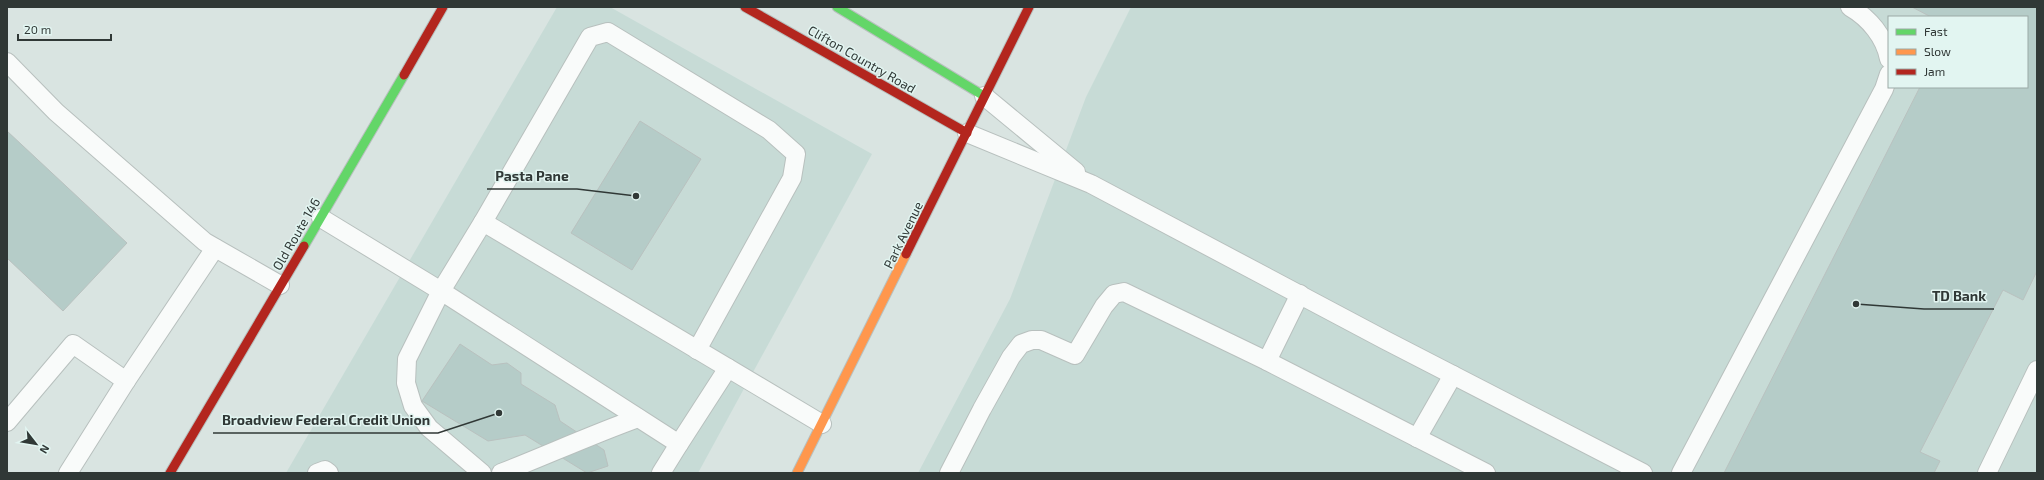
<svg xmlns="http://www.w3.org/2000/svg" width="2044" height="480" viewBox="0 0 2044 480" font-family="'Exo 2',sans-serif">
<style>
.built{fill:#c7dbd6;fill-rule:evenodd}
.building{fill:#b5ccc8;stroke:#b9c1bf}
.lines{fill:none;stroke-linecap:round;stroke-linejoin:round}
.lane-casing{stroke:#b8c0be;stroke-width:20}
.fast-casing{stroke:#b8c0be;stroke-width:11}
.slow-casing{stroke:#b8c0be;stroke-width:11}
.jam-casing{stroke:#b8c0be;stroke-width:11}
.lane{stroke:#f9fbfa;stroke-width:18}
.fast{stroke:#63d668;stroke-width:9}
.slow{stroke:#ff974d;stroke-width:9}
.jam{stroke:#b3261e;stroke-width:9}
.labels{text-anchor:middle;stroke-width:3;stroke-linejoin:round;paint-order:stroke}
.street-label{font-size:13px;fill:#303836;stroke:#e2f5f1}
.leader{fill:none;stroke:#303836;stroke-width:1.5}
.callout-dot{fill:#303836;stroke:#e2f5f1;stroke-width:1.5}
.callout-label{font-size:14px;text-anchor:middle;font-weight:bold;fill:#303836;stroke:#e2f5f1;stroke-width:3;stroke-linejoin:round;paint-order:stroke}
</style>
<rect width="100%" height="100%" fill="#d9e4e1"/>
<!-- built -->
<g class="built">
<polygon points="557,7 610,7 872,154 698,473 286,473"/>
<path d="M1131,7H2037V473H918L1010,299L1086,97ZM1889,17H2027V87H1889Z"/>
</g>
<!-- building -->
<g class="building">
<polygon points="1912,7 2037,7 2037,271 2023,300 2003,290 1920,452 1940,461 1934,473 1724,473 1920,87 2027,87 2027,17 1931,17"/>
<polygon points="640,121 701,159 632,270 571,233"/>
<polygon points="7,131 127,243 63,311 7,258"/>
<polygon points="460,344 492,365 507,363 521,373 521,384 555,405 560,421 604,450 608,466 587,473 525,435 488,441 422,401"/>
</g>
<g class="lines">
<!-- lane casing -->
<g class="lane-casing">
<g id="lane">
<path d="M1850,7C1869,18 1885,37 1889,59"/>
<polyline points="7,62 56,112 205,242 280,285"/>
<polyline points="984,96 1076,172"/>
<polyline points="967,133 1091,184 1385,340 1643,473"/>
<polyline points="321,218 441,291 483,222 822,424"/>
<polyline points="483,222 590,37 608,32 769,130 796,154 792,178 697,350"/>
<polyline points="1267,361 1300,294"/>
<polyline points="7,422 73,344 126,381"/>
<polyline points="1417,438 1453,375"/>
<polyline points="68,473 126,381 215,248"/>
<polyline points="317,473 325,470 329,473"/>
<polyline points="482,473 429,428 413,406 406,383 407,359 441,291 679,444 728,368"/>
<path d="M501,473C547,455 591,435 638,418"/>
<polyline points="661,473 679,444"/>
<polyline points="949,473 982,409 1011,357 1021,344 1032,340 1041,340 1075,355 1104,306 1114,294 1124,292 1267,361 1486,473"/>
<polyline points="1681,473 1884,89 1889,74"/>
<polyline points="1987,473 2037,370"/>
</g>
</g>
<!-- fast casing -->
<g class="fast-casing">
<g id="fast">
<polyline points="837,7 984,96"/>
<polyline points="304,246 404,75"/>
</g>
</g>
<!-- slow casing -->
<g class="slow-casing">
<polyline id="slow" points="797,473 906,254"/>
</g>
<!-- jam casing -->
<g class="jam-casing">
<g id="jam">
<polyline points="745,7 967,133"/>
<polyline points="404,75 443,7"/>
<polyline points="906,254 1029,7"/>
<polyline points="170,473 304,246"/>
</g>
</g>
<!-- lane -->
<use href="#lane" class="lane"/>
<!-- fast -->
<use href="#fast" class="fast"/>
<!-- slow -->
<use href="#slow" class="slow"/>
<!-- jam -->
<use href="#jam" class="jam"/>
</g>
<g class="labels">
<!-- street labels -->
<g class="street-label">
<text transform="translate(862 59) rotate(30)" y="5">Clifton Country Road</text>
<text transform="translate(296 234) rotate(-60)" y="5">Old Route 146</text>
<text transform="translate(903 235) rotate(-64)" y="5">Park Avenue</text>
</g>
</g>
<!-- callouts -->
<path class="leader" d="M636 196L577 189H487M1856 304L1924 309H1994M499 413L438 433H213"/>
<g class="callout-dot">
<circle cx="636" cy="196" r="4"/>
<circle cx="1856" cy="304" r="4"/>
<circle cx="499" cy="413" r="4"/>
</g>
<g class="callout-label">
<text x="532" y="181">Pasta Pane</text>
<text x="1959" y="301">TD Bank</text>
<text x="326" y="425">Broadview Federal Credit Union</text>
</g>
<!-- border -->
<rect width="2044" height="480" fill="none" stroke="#303836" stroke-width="16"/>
<!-- legend -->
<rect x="1888" y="16" width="140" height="72" fill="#e2f5f1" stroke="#9ba9a6"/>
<rect x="1896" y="29" width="20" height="6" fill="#63d668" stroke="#9ba9a6"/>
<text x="1924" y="36" font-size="12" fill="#303836">Fast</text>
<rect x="1896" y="49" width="20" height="6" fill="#ff974d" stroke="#9ba9a6"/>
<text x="1924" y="56" font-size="12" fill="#303836">Slow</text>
<rect x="1896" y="69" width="20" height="6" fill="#b3261e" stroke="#9ba9a6"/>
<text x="1924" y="76" font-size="12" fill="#303836">Jam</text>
<!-- north arrow -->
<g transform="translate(36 444) rotate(121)" stroke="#e2f5f1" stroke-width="3" paint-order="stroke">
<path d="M0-3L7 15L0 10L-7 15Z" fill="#303836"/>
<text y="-6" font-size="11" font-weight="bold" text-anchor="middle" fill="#303836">N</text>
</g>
<!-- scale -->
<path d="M18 34v6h93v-6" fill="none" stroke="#303836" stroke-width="2"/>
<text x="24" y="34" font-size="12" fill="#303836" stroke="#e2f5f1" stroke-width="3" paint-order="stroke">20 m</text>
</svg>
